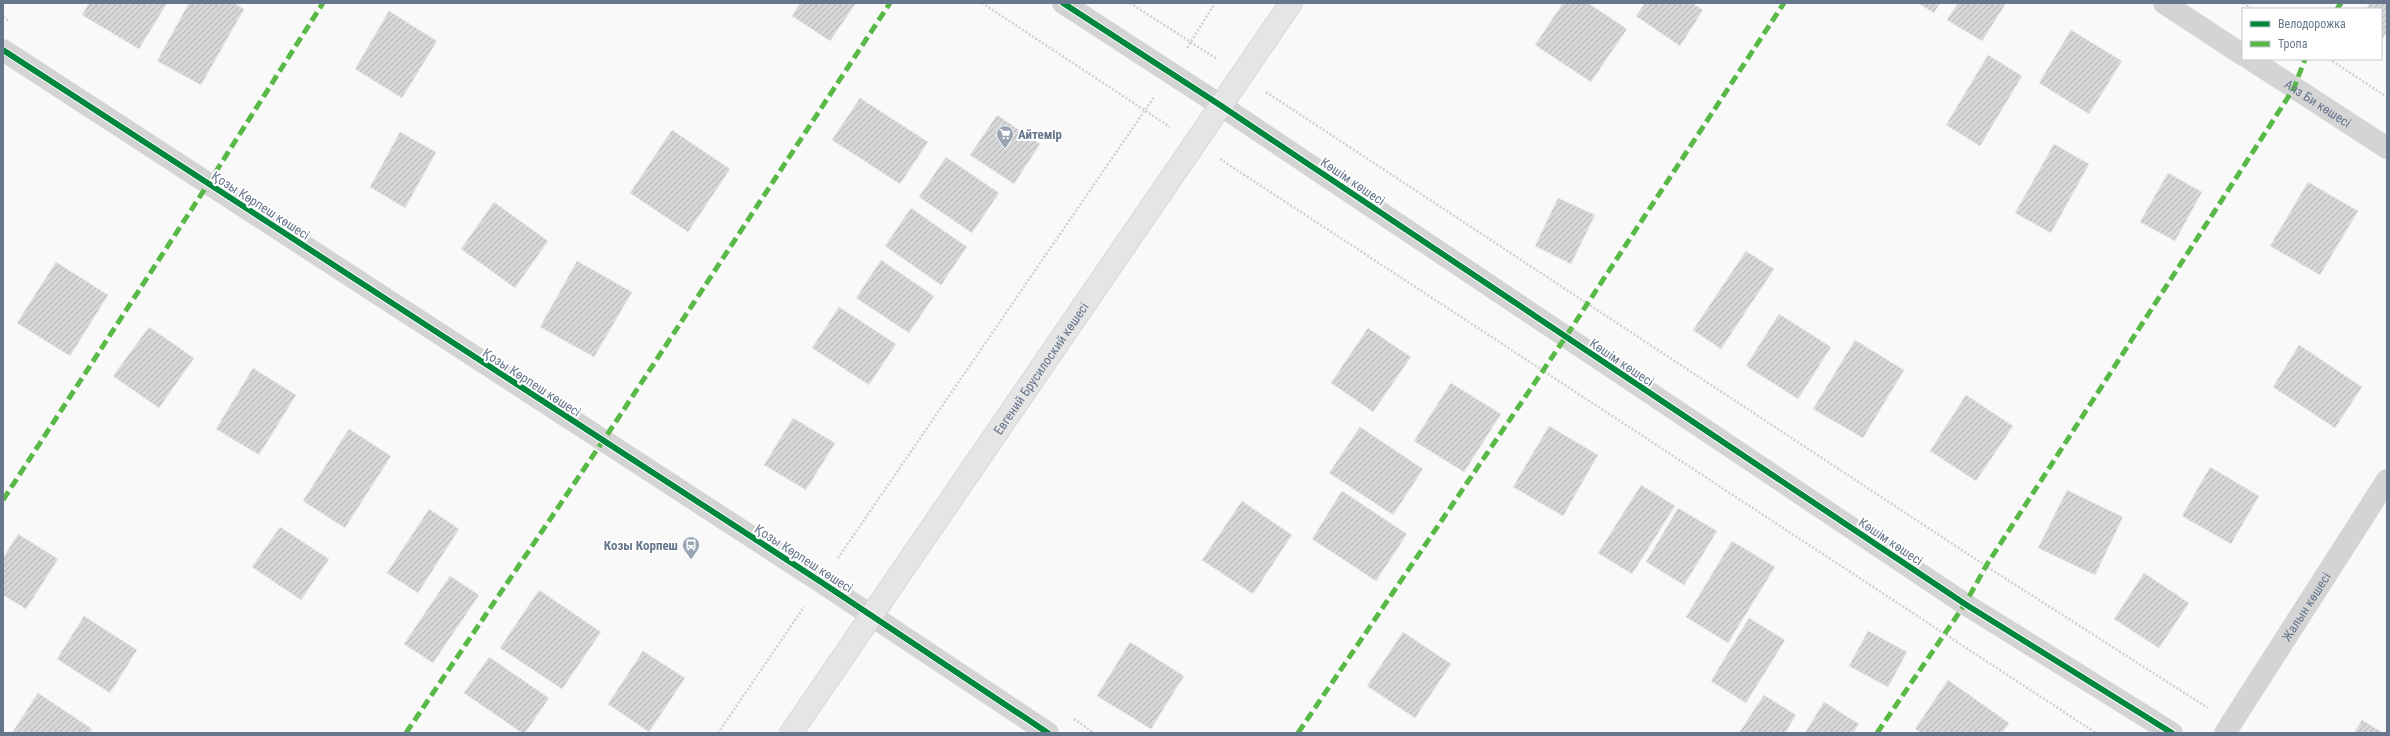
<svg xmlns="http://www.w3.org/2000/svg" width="2390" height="736" viewBox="0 0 2390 736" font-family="'Roboto Condensed',sans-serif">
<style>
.building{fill:url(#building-hatch);stroke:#e8e8e8}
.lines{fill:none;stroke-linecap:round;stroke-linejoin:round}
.secondary-casing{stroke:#d5d7d9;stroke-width:24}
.path{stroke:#d0d1d3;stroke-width:2.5;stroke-dasharray:2 2;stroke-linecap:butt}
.street{stroke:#d4d4d5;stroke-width:22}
.secondary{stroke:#e5e5e5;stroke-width:22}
.quiet{stroke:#58b947;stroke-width:5;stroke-dasharray:10 5;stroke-linecap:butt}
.cycleway-casing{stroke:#fff;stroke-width:8}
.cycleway{stroke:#00873e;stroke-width:6}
.labels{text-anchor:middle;stroke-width:4;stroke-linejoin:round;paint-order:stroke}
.street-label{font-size:13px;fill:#66768c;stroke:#fff}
.poi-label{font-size:13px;font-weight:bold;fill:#66768c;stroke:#fff;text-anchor:start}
</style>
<defs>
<pattern id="building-hatch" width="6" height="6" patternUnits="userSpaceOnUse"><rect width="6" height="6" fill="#d6d7d9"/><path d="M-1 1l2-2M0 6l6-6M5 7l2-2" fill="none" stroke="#b1b3b6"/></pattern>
</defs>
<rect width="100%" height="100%" fill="#f9f9f9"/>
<!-- building -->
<g class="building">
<polygon points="89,3 167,3 139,49 82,15"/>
<polygon points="189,3 234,3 244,9 201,85 157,61"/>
<polygon points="800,3 856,3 830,41 792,16"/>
<polygon points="1563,3 1588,3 1627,29 1591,82 1535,45"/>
<polygon points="1645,3 1692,3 1703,10 1680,46 1636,16"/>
<polygon points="1918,3 1940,3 1934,13"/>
<polygon points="1958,3 2006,3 1982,41 1947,20"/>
<polygon points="2370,3 2387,3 2387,32 2381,41 2381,9 2366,9"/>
<polygon points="389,11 437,41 402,98 355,69"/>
<polygon points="2071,30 2122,61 2089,114 2039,83"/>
<polygon points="1988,55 2022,76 1980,146 1946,125"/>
<polygon points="860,98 928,142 900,184 832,140"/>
<polygon points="997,115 1040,144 1014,184 970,155"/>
<polygon points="672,130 730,169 688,232 630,193"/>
<polygon points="400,132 436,152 405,208 370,187"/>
<polygon points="2054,144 2089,164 2051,233 2015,213"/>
<polygon points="946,157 999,193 972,233 919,197"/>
<polygon points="2168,173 2202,192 2175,241 2140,222"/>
<polygon points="2308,182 2358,211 2320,275 2270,246"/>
<polygon points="1558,198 1595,215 1571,264 1535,246"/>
<polygon points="494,202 548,241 515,288 461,249"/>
<polygon points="911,208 967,247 941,285 885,246"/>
<polygon points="1746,251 1774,269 1721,349 1693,330"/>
<polygon points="881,260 934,296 909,333 856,298"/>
<polygon points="577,261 632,292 594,357 540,327"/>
<polygon points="56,262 108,295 70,356 17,323"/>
<polygon points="839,307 896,344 869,385 812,348"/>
<polygon points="1779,314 1831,347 1798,399 1746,366"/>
<polygon points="149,327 194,358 159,408 113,376"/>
<polygon points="1368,328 1411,357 1373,412 1331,383"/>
<polygon points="1855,340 1904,370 1863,438 1813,409"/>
<polygon points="2299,345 2362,387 2335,428 2273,387"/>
<polygon points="253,368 296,395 259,455 216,429"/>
<polygon points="1451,383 1501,414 1464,472 1414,441"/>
<polygon points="1966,395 2013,426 1976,481 1930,451"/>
<polygon points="793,418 835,443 806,490 764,465"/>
<polygon points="1549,426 1598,455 1563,516 1513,487"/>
<polygon points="1360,427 1423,469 1393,515 1329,473"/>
<polygon points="349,429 391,456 345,528 303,501"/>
<polygon points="2210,467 2259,496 2231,544 2182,516"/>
<polygon points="1641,485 1675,506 1632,574 1598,553"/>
<polygon points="2067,490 2123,517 2095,575 2038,548"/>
<polygon points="1342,491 1407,534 1376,581 1312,539"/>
<polygon points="1242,501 1292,535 1253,594 1202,560"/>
<polygon points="1678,508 1717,531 1684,585 1646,562"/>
<polygon points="429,509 459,529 418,593 387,573"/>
<polygon points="280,527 329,559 301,600 252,567"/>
<polygon points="18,534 58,559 26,609 3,595 3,558"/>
<polygon points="1732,541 1775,567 1728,643 1686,617"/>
<polygon points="2144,573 2189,603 2159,648 2114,619"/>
<polygon points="450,576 479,595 433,663 404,644"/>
<polygon points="539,590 601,632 562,689 500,648"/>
<polygon points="84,616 137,650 110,693 57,659"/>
<polygon points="1749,618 1785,640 1746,703 1711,681"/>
<polygon points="1868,631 1907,652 1888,687 1849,666"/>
<polygon points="1403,632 1451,664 1415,718 1367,686"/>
<polygon points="1130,642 1184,676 1151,729 1097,696"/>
<polygon points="643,651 685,678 649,732 608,704"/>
<polygon points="489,657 549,698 525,733 522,733 464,693"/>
<polygon points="1948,680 2009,723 2002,733 1921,733 1915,729"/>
<polygon points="38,693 92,729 89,733 12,733"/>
<polygon points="1764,695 1796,715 1785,733 1739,733"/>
<polygon points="1824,702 1859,724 1853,733 1805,733"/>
<polygon points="2362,720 2383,733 2354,733"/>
</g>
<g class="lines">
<!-- secondary casing -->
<g class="secondary-casing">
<g id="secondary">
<path id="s3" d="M791,733L1291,3"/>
</g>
</g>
<!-- path -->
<g class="path">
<polyline points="982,3 1170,127"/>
<polyline points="1130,3 1217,59"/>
<polyline points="2243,3 2252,9"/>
<polyline points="3,17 9,21"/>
<polyline points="1187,48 1215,3"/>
<polyline points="2329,59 2387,97"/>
<polyline points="1266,92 1986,566 2208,708"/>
<polyline points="1220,159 2096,733"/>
<polyline points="838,558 1154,97"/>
<polyline points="1074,719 1094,733"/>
<polyline points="718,733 804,607"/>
</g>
<!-- street -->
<g class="street">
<polyline points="1063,3 1220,105 1965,604 2172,733"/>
<polyline points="2164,3 2243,55"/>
<polyline points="3,50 821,582 1048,733"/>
<path id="s1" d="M2250,59L2387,148"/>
<path id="s2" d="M2225,733L2387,480"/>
</g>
<!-- secondary -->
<use href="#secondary" class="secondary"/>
<!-- quiet -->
<g class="quiet">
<polyline points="2337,9 2341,3"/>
<polyline points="3,500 208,184 323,3"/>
<polyline points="406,733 617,420 890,3"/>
<polyline points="1298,733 1565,338 1784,3"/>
<polyline points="1877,733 1965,604 1986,566 2294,88 2305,59"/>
</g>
<!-- cycleway casing -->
<g class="cycleway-casing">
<g id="cycleway">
<polyline points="1063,3 1220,105 1965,604 2172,733"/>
<polyline points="3,50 821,582 1048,733"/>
</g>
</g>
<!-- cycleway -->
<use href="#cycleway" class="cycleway"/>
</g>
<!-- icons -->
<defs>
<g id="supermarket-pin" transform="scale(0.9)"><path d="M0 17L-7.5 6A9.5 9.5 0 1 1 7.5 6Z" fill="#99a4b2" stroke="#fff"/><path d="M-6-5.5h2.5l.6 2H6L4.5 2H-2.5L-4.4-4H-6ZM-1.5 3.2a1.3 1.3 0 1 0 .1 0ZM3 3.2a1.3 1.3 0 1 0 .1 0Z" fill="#fff"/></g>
<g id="bus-pin" transform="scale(0.9)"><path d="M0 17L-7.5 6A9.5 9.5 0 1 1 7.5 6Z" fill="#99a4b2" stroke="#fff"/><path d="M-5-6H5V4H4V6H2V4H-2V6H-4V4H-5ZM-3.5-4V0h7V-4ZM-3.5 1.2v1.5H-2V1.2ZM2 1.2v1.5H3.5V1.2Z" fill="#fff"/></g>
</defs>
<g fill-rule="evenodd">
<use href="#supermarket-pin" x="1005" y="134"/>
<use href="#bus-pin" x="691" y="545"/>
</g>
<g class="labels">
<!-- street labels -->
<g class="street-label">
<text dy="5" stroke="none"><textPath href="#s1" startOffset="81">Аяз Би көшесі</textPath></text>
<text transform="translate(1353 181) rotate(34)" y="5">Көшім көшесі</text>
<text transform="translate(261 205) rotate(33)" y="5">Қозы Көрпеш көшесі</text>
<text transform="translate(1622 362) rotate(34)" y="5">Көшім көшесі</text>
<text dy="5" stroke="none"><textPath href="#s3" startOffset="442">Евгений Брусилоский көшесі</textPath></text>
<text transform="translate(532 382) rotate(33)" y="5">Қозы Көрпеш көшесі</text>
<text transform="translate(1891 541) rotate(34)" y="5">Көшім көшесі</text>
<text transform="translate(804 558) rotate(33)" y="5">Қозы Көрпеш көшесі</text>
<text dy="5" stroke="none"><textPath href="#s2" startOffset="150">Жалын көшесі</textPath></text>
</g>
<!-- poi labels -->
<g class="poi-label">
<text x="1018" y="139">Айтемір</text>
<text x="678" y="550" text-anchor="end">Козы Корпеш</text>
</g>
</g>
<!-- border -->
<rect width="2390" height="736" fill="none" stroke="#66768c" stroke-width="8"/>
<!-- legend -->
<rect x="2242" y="8" width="140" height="52" fill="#ffffff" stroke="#c2c8d1"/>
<rect x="2250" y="21" width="20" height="6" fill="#00873e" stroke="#c2c8d1"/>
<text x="2278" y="28" font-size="12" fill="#66768c">Велодорожка</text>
<rect x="2250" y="41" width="20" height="6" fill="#58b947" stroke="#c2c8d1"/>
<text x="2278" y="48" font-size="12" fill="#66768c">Тропа</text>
</svg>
